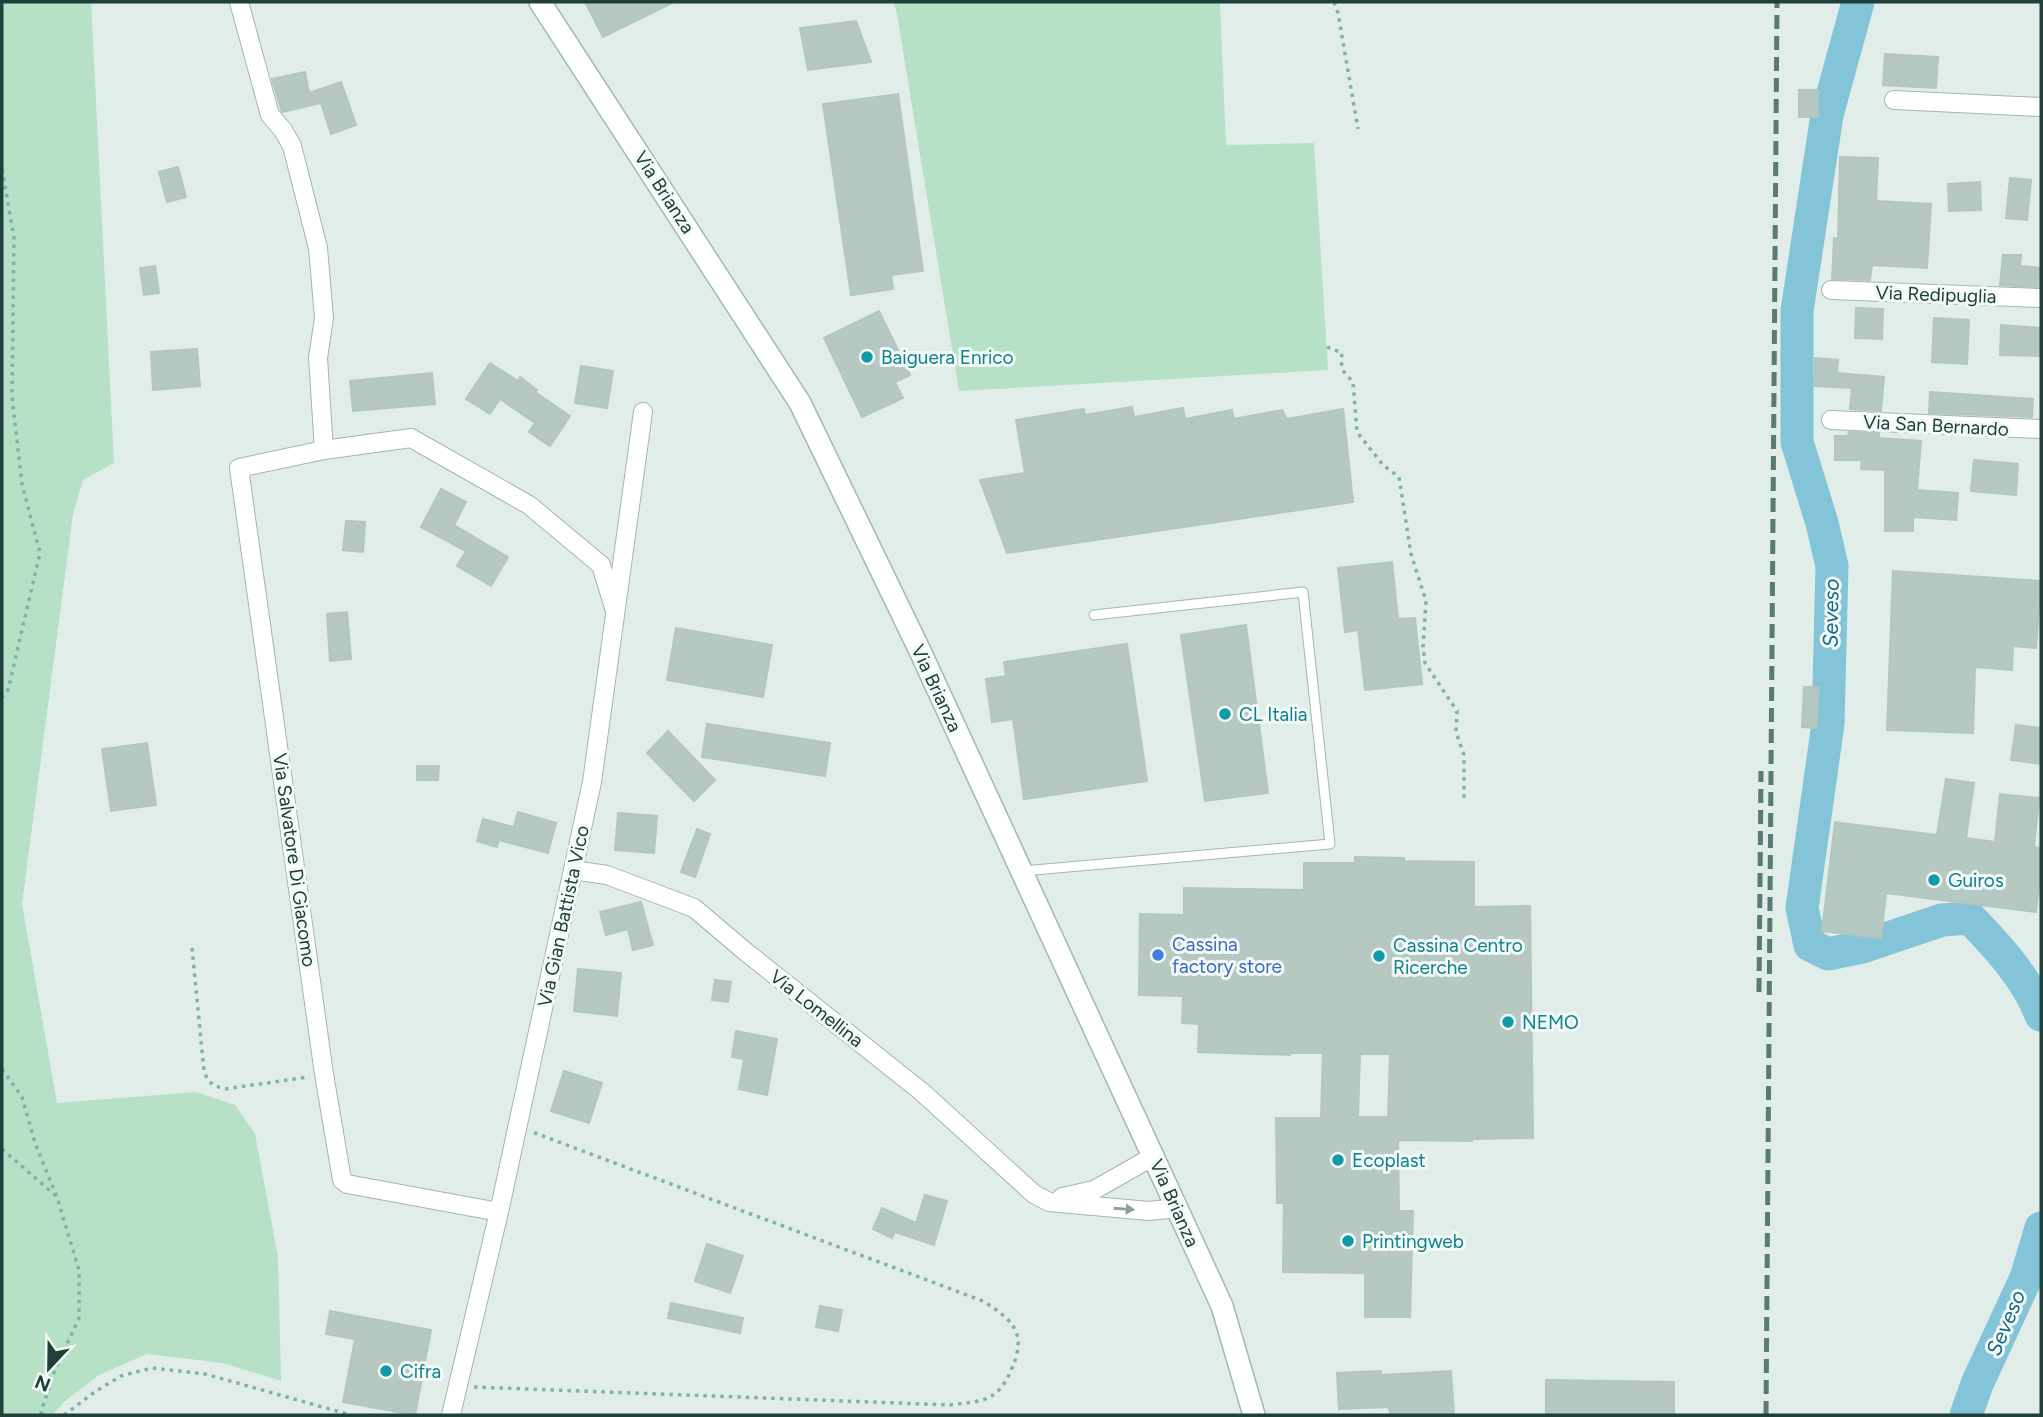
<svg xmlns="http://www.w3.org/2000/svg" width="2043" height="1417" viewBox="0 0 2043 1417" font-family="Figtree,sans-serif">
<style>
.green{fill:#b7e1c6}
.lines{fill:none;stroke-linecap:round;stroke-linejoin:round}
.river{stroke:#83c4d8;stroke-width:33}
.building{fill:#b6c8c2;stroke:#b2c7c0;stroke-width:2;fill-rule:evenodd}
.lane-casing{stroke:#a3b6b1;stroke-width:11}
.street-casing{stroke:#a3b6b1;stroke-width:20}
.secondary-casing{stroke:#9ebab2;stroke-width:24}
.path{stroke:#7eb4a8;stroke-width:3.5;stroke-dasharray:3.5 5;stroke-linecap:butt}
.lane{stroke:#fff;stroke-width:9}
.street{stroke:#fff;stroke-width:18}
.secondary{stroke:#fff;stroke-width:21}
.rail{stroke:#597b75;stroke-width:5;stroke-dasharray:14 7;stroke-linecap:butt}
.oneway{fill:#8fa09c}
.culture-dot{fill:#0f9aa8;stroke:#f2f9f6;stroke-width:2.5}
.shop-dot{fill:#3f7fe0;stroke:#f2f9f6;stroke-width:2.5}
.labels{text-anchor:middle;stroke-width:6;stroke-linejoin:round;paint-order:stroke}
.street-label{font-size:19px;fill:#1f403a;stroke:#f2f9f6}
.culture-label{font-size:19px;fill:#0d838f;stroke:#f2f9f6;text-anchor:start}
.shop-label{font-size:19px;fill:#366cbe;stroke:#f2f9f6;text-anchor:start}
.water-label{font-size:21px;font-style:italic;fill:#136682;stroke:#f2f9f6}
</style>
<rect width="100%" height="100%" fill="#e1ede9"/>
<!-- green -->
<g class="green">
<polygon points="2,2 91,2 114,463 83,480 73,514 22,904 57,1103 196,1092 235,1105 255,1134 278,1257 281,1381 223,1363 147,1354 99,1375 65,1401 52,1415 2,1415"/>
<polygon points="893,2 1220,2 1226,145 1314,143 1328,370 959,391 896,9"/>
</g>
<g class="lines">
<!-- river -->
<g class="river">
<path d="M1858,2L1827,115L1797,311V442L1822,523L1832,566L1828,724L1802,908L1810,945L1828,954L1862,947L1942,920L1970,918C1998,947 2026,977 2041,1015"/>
<polyline points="1966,1415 1977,1384 2026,1278 2041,1228"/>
</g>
</g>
<!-- building -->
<g class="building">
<polygon points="585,2 674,2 603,37"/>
<polygon points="856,21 871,62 808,70 800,28"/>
<polygon points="1885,54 1938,57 1936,88 1883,85"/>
<polygon points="305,72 309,93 341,82 356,125 331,134 321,103 282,112 272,79"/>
<rect x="1799" y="90" width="19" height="27"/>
<polygon points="898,94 923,271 891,275 893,289 851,295 823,104"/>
<polygon points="1840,157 1878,158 1876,201 1931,204 1927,268 1872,265 1870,280 1832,279 1834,238 1838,239"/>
<polygon points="178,167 186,197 167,202 159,172"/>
<polygon points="2010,178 2031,180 2027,220 2006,218"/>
<polygon points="1980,182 1981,210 1949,211 1948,184"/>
<polygon points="2003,255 2021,255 2020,266 2041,268 2041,287 2000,285"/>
<polygon points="155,266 159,293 144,295 140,268"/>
<polygon points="1856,308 1883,309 1882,339 1855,338"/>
<polygon points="879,311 910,375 895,382 903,398 862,417 824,338"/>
<polygon points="1934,318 1969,320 1967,364 1932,362"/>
<polygon points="2001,325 2041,328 2041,356 2000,355"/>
<polygon points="197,349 200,386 153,390 151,352"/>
<polygon points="1815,358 1838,360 1837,373 1884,377 1881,411 1850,409 1852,388 1814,386"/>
<polygon points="490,363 518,381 520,377 537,390 535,392 570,416 550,446 529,432 535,423 500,399 490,414 466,399"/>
<polygon points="581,366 613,371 607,408 575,403"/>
<polygon points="432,373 435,404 353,411 350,381"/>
<polygon points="1930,392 2033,399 2032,417 1929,413"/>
<polygon points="1132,407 1134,417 1183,408 1185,419 1232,410 1234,419 1282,410 1287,419 1343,409 1353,502 1007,553 980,480 1025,473 1016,420 1084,409 1085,415"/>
<polygon points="1849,432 1879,433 1879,438 1921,441 1917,490 1958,493 1956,520 1913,517 1913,531 1885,531 1885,470 1861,469 1862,460 1835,460 1835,436 1848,436"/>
<polygon points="1974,460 2018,464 2016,495 1971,491"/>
<polygon points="441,489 466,502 454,525 508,557 491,586 457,566 466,551 421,527"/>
<polygon points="346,521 365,522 363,552 343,550"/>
<polygon points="1392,562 1398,619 1415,618 1422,684 1365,690 1358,630 1345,632 1338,568"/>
<polygon points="1893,571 2041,581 2036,648 2013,646 2012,670 1975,667 1973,733 1887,730"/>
<polygon points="347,612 351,659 330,661 327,614"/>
<polygon points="1246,625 1268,793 1205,801 1181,635"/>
<polygon points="676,628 772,645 763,697 667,680"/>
<polygon points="1127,644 1147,781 1024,799 1013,719 992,722 986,679 1006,676 1004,662"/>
<polygon points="1804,687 1819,687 1816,728 1802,727"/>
<polygon points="707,724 830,743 825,776 702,757"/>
<polygon points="2016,725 2041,728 2041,764 2011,760"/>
<polygon points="668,731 715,780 694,801 647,753"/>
<polygon points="147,743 156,805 111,811 102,749"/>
<polygon points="417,766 439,766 438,780 417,780"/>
<polygon points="1946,779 1974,783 1966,838 1995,842 2000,794 2039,798 2034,847 2041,848 2041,867 2036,912 1886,893 1881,938 1822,931 1835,822 1937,835"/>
<polygon points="518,812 556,823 548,853 499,840 497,847 477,841 483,819 514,827"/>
<polygon points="618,813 657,816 654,853 615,850"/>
<polygon points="697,829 710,834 695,877 681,872"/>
<path d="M1355,857L1404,858V861L1474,862V907L1530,906L1533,1138L1472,1139V1141L1398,1140L1399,1211H1413L1410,1317H1365V1273L1283,1272L1284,1203H1277L1276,1118H1321L1323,1053H1290V1055L1198,1052L1199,1024L1182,1023L1183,996L1139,995L1140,914L1184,915V888L1304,890V863H1355ZM1360,1054H1390L1388,1117H1358Z"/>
<polygon points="641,902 653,945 633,950 628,929 606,935 600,912"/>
<polygon points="578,969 621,973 617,1016 574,1011"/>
<polygon points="715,980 731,982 728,1002 712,1000"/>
<polygon points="736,1031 777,1039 767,1095 739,1089 744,1059 732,1057"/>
<polygon points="564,1071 602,1083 589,1123 551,1111"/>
<polygon points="925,1195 947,1201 934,1245 895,1232 892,1238 873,1229 882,1208 916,1223"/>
<polygon points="707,1244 743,1256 730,1293 695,1281"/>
<polygon points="671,1303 743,1318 740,1333 668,1318"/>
<polygon points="820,1306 842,1310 838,1331 816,1327"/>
<polygon points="330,1311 431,1330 415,1415 343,1402 355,1339 326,1334"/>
<polygon points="1381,1371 1381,1375 1451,1371 1454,1415 1390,1415 1389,1407 1339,1409 1337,1373"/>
<polygon points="1546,1380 1674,1382 1674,1415 1546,1415"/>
</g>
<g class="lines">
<!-- lane casing -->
<g class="lane-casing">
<polyline id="lane" points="1023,871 1330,844 1303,592 1094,615"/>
</g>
<!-- street casing -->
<g class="street-casing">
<g id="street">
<polyline points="239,2 270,115 283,130 292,146 318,248 324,318 318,358 324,450"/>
<polyline points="1894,100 2041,107"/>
<polyline points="1831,290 2041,298"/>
<polyline points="1831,420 2041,429"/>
<polyline points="573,870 607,875 694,908 746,952 922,1092 1034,1194 1049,1202 1149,1211 1177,1208"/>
<polyline points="1062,1197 1094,1190 1154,1156"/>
<polyline points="499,1212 347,1184 342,1180 324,1074 239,468 324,450 411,438 529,505 601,565 615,611"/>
<polyline points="451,1415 499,1212 592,782 643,412"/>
</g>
</g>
<!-- secondary casing -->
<g class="secondary-casing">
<polyline id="secondary" points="540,2 800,403 920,651 1222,1306 1254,1415"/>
</g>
<!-- path -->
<g class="path">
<polyline points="1334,2 1338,13 1358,129"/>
<polyline points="2,169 14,238 12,397 22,484 40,553 8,690 2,697"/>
<polyline points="1327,347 1342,353 1341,362 1344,372 1353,382 1357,432 1383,465 1399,477 1411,554 1426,601 1423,647 1425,663 1457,711 1456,732 1464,755 1464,803"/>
<path d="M192,948L204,1071C208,1083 213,1086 225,1089L308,1077"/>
<polyline points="2,1069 22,1097 35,1143 57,1197 79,1270 79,1318 55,1370 41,1412 43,1415"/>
<polyline points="2,1149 56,1196"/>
<path d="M474,1387L950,1405C963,1403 982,1403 993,1395C1002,1389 1008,1378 1012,1368C1028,1332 1011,1319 983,1301L532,1132"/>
<polyline points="64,1415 96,1391 121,1376 152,1368 205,1374 351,1415"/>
</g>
<!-- lane -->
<use href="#lane" class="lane"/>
<!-- street -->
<use href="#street" class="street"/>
<!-- secondary -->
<use href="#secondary" class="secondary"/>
<!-- rail -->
<g class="rail">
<polyline points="1759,992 1761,771"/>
<polyline points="1766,1415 1777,2"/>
</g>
</g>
<!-- one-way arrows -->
<defs><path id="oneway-solid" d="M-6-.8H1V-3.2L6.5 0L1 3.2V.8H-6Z" transform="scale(1.75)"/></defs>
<use class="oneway" href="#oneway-solid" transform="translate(1124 1209) rotate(4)"/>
<!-- markers -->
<g class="culture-dot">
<circle cx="867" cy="357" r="7"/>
<circle cx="1225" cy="714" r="7"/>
<circle cx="1934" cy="880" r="7"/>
<circle cx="1379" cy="956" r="7"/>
<circle cx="1508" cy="1022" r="7"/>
<circle cx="1338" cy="1160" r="7"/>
<circle cx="1348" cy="1241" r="7"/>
<circle cx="386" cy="1371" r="7"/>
</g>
<circle class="shop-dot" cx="1158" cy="955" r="7"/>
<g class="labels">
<!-- street labels -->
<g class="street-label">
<text transform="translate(665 192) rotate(57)" y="7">Via Brianza</text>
<text transform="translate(1936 294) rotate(2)" y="7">Via Redipuglia</text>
<text transform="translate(1936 425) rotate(3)" y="7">Via San Bernardo</text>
<text transform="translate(937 688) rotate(65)" y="7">Via Brianza</text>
<text transform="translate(295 860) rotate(82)" y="7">Via Salvatore Di Giacomo</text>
<text transform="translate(563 916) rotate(-78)" y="7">Via Gian Battista Vico</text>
<text transform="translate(817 1008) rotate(38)" y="7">Via Lomellina</text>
<text transform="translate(1175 1203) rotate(66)" y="7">Via Brianza</text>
</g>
<!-- culture labels -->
<g class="culture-label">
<text x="881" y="364">Baiguera Enrico</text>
<text x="1239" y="721">CL Italia</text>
<text x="1948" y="887">Guiros</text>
<text x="1393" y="952">Cassina Centro<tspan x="1393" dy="22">Ricerche</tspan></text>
<text x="1522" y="1029">NEMO</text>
<text x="1352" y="1167">Ecoplast</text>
<text x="1362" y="1248">Printingweb</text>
<text x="400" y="1378">Cifra</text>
</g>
<!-- shop labels -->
<g class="shop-label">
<text x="1172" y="951">Cassina<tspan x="1172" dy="22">factory store</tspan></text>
</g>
<!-- water labels -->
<g class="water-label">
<text transform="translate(1831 613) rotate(-89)" y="7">Seveso</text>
<text transform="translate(2006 1323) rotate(-67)" y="7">Seveso</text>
</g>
</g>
<!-- border -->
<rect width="2043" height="1417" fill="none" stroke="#1f403a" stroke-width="7"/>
<!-- north arrow -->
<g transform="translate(49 1368) rotate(202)" stroke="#f2f9f6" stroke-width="5" paint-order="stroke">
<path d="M0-5L12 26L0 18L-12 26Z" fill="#1f403a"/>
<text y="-10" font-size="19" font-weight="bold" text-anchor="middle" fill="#1f403a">N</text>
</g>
</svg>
